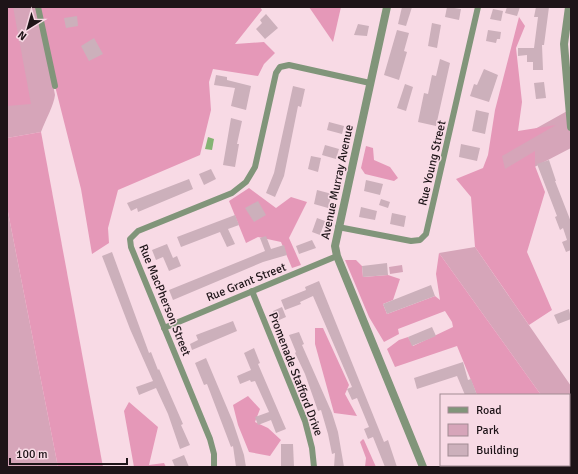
<svg xmlns="http://www.w3.org/2000/svg" width="578" height="474" viewBox="0 0 578 474" font-family="Signika,sans-serif">
<style>
.green{fill:#d6a5b9}
.forest{fill:#e598b8}
.water{fill:#85b374}
.building{fill:#ccb0bb}
.lines{fill:none;stroke-linecap:round;stroke-linejoin:round}
.minor{stroke:#81957a;stroke-width:6}
.tertiary{stroke:#81957a;stroke-width:8}
.labels{text-anchor:middle;stroke-width:3;stroke-linejoin:round;paint-order:stroke}
.street-label{font-size:12px;fill:#1e1418;stroke:#f8dae5}
</style>
<rect width="100%" height="100%" fill="#f8dae5"/>
<!-- green -->
<g class="green">
<path d="M7,7H38L55,95C54,105 45,121 41,132L7,138Z"/>
<polygon points="571,100 571,148 490,190 488,155 569,110"/>
<polygon points="7,207 58,467 7,467"/>
<polygon points="475,247 571,386 571,437 569,434 569,395 541,395 439,253"/>
<polygon points="402,265 403,272 390,274 389,267"/>
</g>
<!-- forest -->
<g class="forest">
<polygon points="7,7 13,7 31,104 7,106"/>
<polygon points="38,7 260,7 262,10 235,44 264,42 275,53 264,64 258,76 213,69 209,82 211,110 200,155 118,190 108,228 109,243 92,254 81,189 55,86"/>
<polygon points="309,7 341,7 333,42"/>
<polygon points="519,17 525,26 516,48 522,102 518,131 556,125 502,156 505,169 535,151 535,166 545,192 527,252 552,310 529,325 475,247 471,197 456,179 483,168 488,155 495,110"/>
<polygon points="41,132 103,467 58,467 7,207 7,138"/>
<polygon points="366,146 373,148 374,160 390,167 398,178 394,181 365,174 361,168"/>
<polygon points="249,188 276,208 291,197 307,202 289,238 301,265 292,268 281,242 258,237 246,243 229,201"/>
<polygon points="439,253 541,395 477,395 457,346 395,367 387,349 399,340 408,337 413,346 453,327 452,322 445,311 398,329 399,334 384,342 369,317 345,260 356,260 362,266 363,277 388,275 400,279 393,300 383,304 387,314 435,296 440,300 436,274"/>
<polygon points="315,328 323,328 349,385 345,394 357,416 334,413 315,344"/>
<polygon points="248,396 260,409 255,422 268,428 281,440 270,456 249,452 238,425 233,405"/>
<polygon points="129,402 158,427 149,465 164,463 166,467 134,467 124,411"/>
<polygon points="569,434 571,437 571,467 506,467 506,465 569,465"/>
<polygon points="363,439 364,440 376,467 365,467 366,458 360,442"/>
</g>
<!-- water -->
<polygon class="water" points="208,137 214,139 212,150 205,149"/>
<!-- building -->
<g class="building">
<polygon points="402,7 412,7 406,26 398,24"/>
<polygon points="447,7 461,9 459,20 445,17"/>
<polygon points="507,7 520,7 517,16 505,13"/>
<polygon points="536,7 549,7 544,45 542,45 543,70 533,70 533,62 527,62 527,55 518,56 518,48 534,48 538,17 534,17"/>
<polygon points="493,9 503,11 501,21 490,19"/>
<polygon points="266,14 278,28 265,39 256,29 262,23 260,20"/>
<polygon points="77,16 78,26 66,28 64,18"/>
<polygon points="432,23 441,25 437,48 428,46"/>
<polygon points="358,24 369,26 367,36 354,35"/>
<polygon points="397,30 409,33 404,51 407,52 399,80 384,75"/>
<polygon points="488,30 501,32 500,39 497,39 496,43 486,41"/>
<polygon points="94,38 103,54 89,61 81,46"/>
<polygon points="440,59 450,63 436,126 418,122 424,93 428,94 432,75 436,76"/>
<polygon points="484,69 498,75 489,102 470,96 474,84 477,85"/>
<polygon points="216,75 227,77 227,80 251,86 246,110 231,106 235,88 214,85"/>
<polygon points="544,82 546,98 536,99 534,83"/>
<polygon points="405,84 413,87 406,111 397,108"/>
<polygon points="293,86 305,89 301,107 298,106 284,176 275,197 266,193 274,173"/>
<polygon points="476,110 489,113 485,134 472,131"/>
<polygon points="231,118 242,121 237,144 239,144 235,167 223,165"/>
<polygon points="329,122 344,126 342,134 327,130"/>
<polygon points="461,144 480,148 477,161 459,157"/>
<polygon points="325,145 339,149 336,159 322,155"/>
<polygon points="311,156 321,158 318,172 308,169"/>
<polygon points="549,160 556,181 555,181 571,222 571,250 566,252 562,242 567,240 563,228 560,230 555,217 557,216 537,164"/>
<polygon points="211,169 216,179 204,185 199,174"/>
<polygon points="189,179 193,189 138,212 137,208 131,211 127,203"/>
<polygon points="366,180 383,184 380,195 364,191"/>
<polygon points="317,190 332,194 328,208 314,204"/>
<polygon points="381,199 390,202 388,208 379,205"/>
<polygon points="258,201 266,215 254,222 245,208"/>
<polygon points="361,207 377,211 375,220 359,217"/>
<polygon points="392,213 406,216 404,227 390,224"/>
<polygon points="235,215 239,225 228,229 235,244 227,247 220,232 181,247 177,237"/>
<polygon points="317,218 325,221 320,235 312,232"/>
<polygon points="266,236 271,249 284,245 287,255 263,262 173,300 169,290 265,251 260,238"/>
<polygon points="312,240 316,248 299,254 296,246"/>
<polygon points="167,244 173,258 177,256 181,266 169,271 163,257 156,260 152,250"/>
<polygon points="112,252 149,353 151,352 158,370 159,369 183,424 181,425 190,445 180,449 168,414 156,388 139,395 136,387 153,381 130,329 102,256"/>
<polygon points="387,263 388,275 363,277 362,266"/>
<polygon points="319,281 384,442 388,440 397,467 385,467 373,437 368,439 364,429 369,427 357,398 352,400 347,389 352,387 313,296 300,302 301,304 285,310 281,300 306,290 305,287"/>
<polygon points="431,285 435,296 387,314 383,304"/>
<polygon points="282,307 286,317 277,321 273,311"/>
<polygon points="569,309 571,319 558,324 554,315"/>
<polygon points="233,321 237,331 192,350 190,344 198,340 196,335"/>
<polygon points="432,327 436,336 412,346 408,337"/>
<polygon points="299,332 304,344 302,345 332,413 338,432 344,467 334,467 335,453 332,454 328,434 321,410 318,411 305,374 295,353 296,352 289,335"/>
<polygon points="254,348 260,363 258,364 286,429 276,433 271,420 258,425 255,417 269,412 255,381 251,382 250,380 240,384 237,376 251,370 244,353"/>
<polygon points="206,358 233,422 244,455 246,467 236,467 233,446 231,447 207,384 204,385 195,363"/>
<polygon points="463,362 468,380 471,379 477,395 465,395 457,376 417,389 414,378"/>
<polygon points="281,444 293,444 294,467 281,467"/>
<polygon points="184,455 189,467 175,467 172,460"/>
</g>
<g class="lines">
<!-- minor -->
<g class="minor">
<polyline points="38,7 55,86"/>
<polyline points="338,227 411,241 420,240 426,234 478,7"/>
<polyline points="252,291 305,421 312,448 314,467"/>
<polyline points="164,328 337,256"/>
<polyline points="214,467 214,454 210,439 131,247 130,239 138,231 232,193 246,182 255,167 276,73 280,67 289,65 370,83"/>
</g>
<!-- tertiary -->
<g class="tertiary">
<polyline points="387,7 335,246 337,256 423,467"/>
<polyline points="569,7 564,44 571,127"/>
</g>
</g>
<g class="labels">
<!-- street labels -->
<g class="street-label">
<text transform="translate(432 163) rotate(-77)" y="4">Rue Young Street</text>
<text transform="translate(337 182) rotate(-78)" y="4">Avenue Murray Avenue</text>
<text transform="translate(246 282) rotate(-22)" y="4">Rue Grant Street</text>
<text transform="translate(165 300) rotate(68)" y="4">Rue MacPherson Street</text>
<text transform="translate(296 374) rotate(69)" y="4">Promenade Stafford Drive</text>
</g>
</g>
<!-- border -->
<rect width="578" height="474" fill="none" stroke="#1e1418" stroke-width="16"/>
<!-- legend -->
<rect x="440" y="394" width="130" height="72" fill="#f8dae5" stroke="#a18b93"/>
<rect x="448" y="407" width="20" height="6" fill="#81957a" stroke="#a18b93"/>
<text x="476" y="414" font-size="12" fill="#1e1418">Road</text>
<rect x="448" y="424" width="20" height="12" fill="#d6a5b9" stroke="#a18b93"/>
<text x="476" y="434" font-size="12" fill="#1e1418">Park</text>
<rect x="448" y="444" width="20" height="12" fill="#ccb0bb" stroke="#a18b93"/>
<text x="476" y="454" font-size="12" fill="#1e1418">Building</text>
<!-- north arrow -->
<g transform="translate(28 28) rotate(217)" stroke="#f8dae5" stroke-width="3" paint-order="stroke">
<path d="M0-3L7 15L0 10L-7 15Z" fill="#1e1418"/>
<text y="-6" font-size="11" font-weight="bold" text-anchor="middle" fill="#1e1418">N</text>
</g>
<!-- scale -->
<path d="M10 458v6h117v-6" fill="none" stroke="#1e1418" stroke-width="2"/>
<text x="16" y="458" font-size="12" fill="#1e1418" stroke="#f8dae5" stroke-width="3" paint-order="stroke">100 m</text>
</svg>
